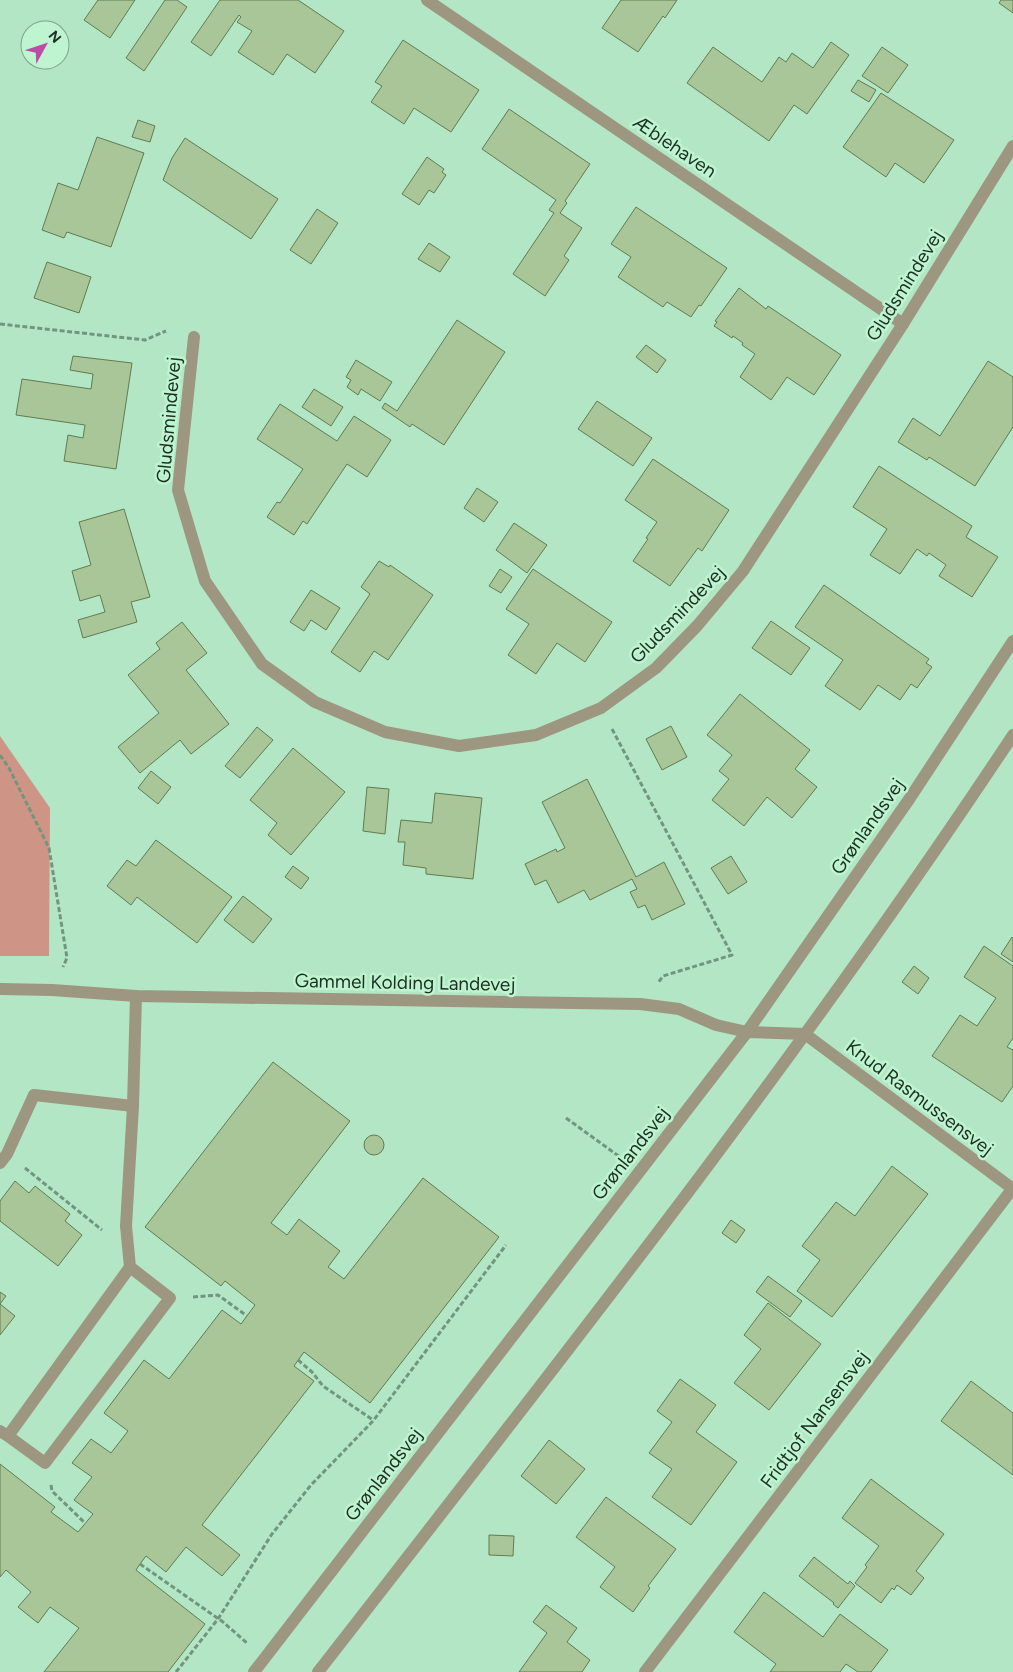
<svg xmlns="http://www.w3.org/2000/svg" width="1013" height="1672" viewBox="0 0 1013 1672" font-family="Figtree,sans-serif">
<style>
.green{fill:#ce9586}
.building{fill:#a8c698;stroke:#607c52}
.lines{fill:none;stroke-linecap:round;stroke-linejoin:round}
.path{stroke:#71967d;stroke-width:3;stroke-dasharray:5 2.5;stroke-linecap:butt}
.minor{stroke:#9d9781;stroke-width:12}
.labels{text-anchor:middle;stroke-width:5;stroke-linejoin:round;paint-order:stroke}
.street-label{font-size:19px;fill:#1c3023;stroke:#bff4d0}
</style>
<rect width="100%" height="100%" fill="#b3e6c4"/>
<!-- green -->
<polygon class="green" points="0,736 50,808 49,956 0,956"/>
<!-- building -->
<g class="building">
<polygon points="98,0 135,0 110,38 84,20"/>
<polygon points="165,0 177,0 187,7 144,71 126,58"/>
<polygon points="220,0 298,0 344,31 315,73 287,54 273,75 238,52 252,31 237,22 241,17 239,15 211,56 191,42"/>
<polygon points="621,0 677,0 665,18 663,16 638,52 602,28"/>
<polygon points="1001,0 1013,0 1013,13 999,3"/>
<polygon points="403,40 479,90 451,132 414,108 404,124 371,102 382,86 375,82"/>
<polygon points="831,42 849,55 807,114 794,105 769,141 687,83 713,47 762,82 779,57 786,62 792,53 813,68"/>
<polygon points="882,47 908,65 888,93 862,76"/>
<polygon points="858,80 876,90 869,102 851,91"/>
<polygon points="881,93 954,140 924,183 895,163 886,177 843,147"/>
<polygon points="509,109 590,164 565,201 567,203 560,213 582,228 564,256 569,260 545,296 513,274 554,213 549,210 556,200 482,149"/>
<polygon points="138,120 155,126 150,142 132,137"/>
<polygon points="97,137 144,153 111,247 67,232 64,238 42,230 58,183 78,190"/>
<polygon points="185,138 278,199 251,239 163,180 172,158"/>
<polygon points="427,157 444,169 442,172 446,175 434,193 429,190 419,205 402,194"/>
<polygon points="636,207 727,268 701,306 699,305 691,317 667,302 663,307 618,277 631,257 611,244"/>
<polygon points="317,209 338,223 311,264 290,250"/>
<polygon points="429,243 450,257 440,272 418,259"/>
<polygon points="47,262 91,277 79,313 34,298"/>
<polygon points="739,288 766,309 768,306 841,355 814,395 787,377 771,400 740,377 755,354 742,345 743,343 733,336 732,338 714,326 717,322 715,321"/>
<polygon points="457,320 505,352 444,445 412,424 410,427 382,408 385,403 397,411"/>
<polygon points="646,345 666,360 657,373 636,357"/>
<polygon points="73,356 132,363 116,469 64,461 68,435 83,438 85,425 16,415 22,379 91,389 93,374 70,370"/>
<polygon points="356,360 392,382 380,401 361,389 358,395 347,387 351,380 346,377"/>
<polygon points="988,361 1013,377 1013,427 975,486 929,457 927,460 898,442 913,418 940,436"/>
<polygon points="314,389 343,407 331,426 302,407"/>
<polygon points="597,401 652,438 633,466 578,429"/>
<polygon points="280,404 337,441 354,416 391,440 367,477 347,464 307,524 303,521 294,535 267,517 277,502 280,503 303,469 257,439"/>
<polygon points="653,459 729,510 702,551 698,548 670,586 633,561 648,539 646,538 657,522 625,500"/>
<polygon points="879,466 972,526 966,537 998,557 972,597 939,576 946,565 929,553 927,556 917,549 900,574 870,555 887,529 853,507"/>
<polygon points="477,488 498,502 484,522 464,508"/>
<polygon points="124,509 150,597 131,602 137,622 83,638 78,620 105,612 100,595 80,601 72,571 91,565 79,522"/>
<polygon points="514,523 547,545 527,573 496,550"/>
<polygon points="379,561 389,567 390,565 433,595 388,660 374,651 360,672 331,652 370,594 361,587"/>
<polygon points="500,569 512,577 501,593 489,586"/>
<polygon points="533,569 612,622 585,662 557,643 536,674 508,655 529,624 506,609"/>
<polygon points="824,585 929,659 926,663 932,667 917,688 911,684 900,700 878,685 860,710 825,686 843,660 795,627"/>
<polygon points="311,590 340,608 326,630 311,620 304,631 290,622"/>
<polygon points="771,621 810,648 791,675 752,648"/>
<polygon points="182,622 207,653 186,670 229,724 191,754 180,740 140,773 118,747 159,713 128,675 160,649 156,643"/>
<polygon points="740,694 810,750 795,769 817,787 792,818 767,797 744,826 712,800 729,779 719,771 732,755 707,735"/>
<polygon points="671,726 687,757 662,770 646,739"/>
<polygon points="257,727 273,740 240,778 225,766"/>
<polygon points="293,748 345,792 291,855 268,835 277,823 250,800"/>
<polygon points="151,771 171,787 158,804 138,788"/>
<polygon points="587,779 636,877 664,862 685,904 652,920 645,905 638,908 630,892 637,889 632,879 590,900 584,890 558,903 546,880 535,885 525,864 556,849 557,852 565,848 542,802"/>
<polygon points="367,787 389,789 385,834 363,831"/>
<polygon points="435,793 482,798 473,879 426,874 426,868 403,865 405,842 398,842 401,820 432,823"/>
<polygon points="156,840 232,897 197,943 137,897 131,905 107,886 127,860 136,866"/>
<polygon points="731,856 747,882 728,894 711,868"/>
<polygon points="293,866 309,878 301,889 285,877"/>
<polygon points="243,896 272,919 253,943 224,920"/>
<polygon points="1012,937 1013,938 1013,962 1001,954"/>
<polygon points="984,946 1013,966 1013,1038 1007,1047 1013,1050 1013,1086 1002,1102 932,1056 960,1015 977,1026 996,998 964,977"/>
<polygon points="914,966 929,978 918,994 902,982"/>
<polygon points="273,1062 350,1121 271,1223 287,1235 299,1219 340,1251 328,1267 344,1279 423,1178 499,1237 370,1403 304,1352 294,1366 314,1381 202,1525 240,1555 222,1576 186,1547 166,1572 146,1556 140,1564 136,1570 205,1624 168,1672 44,1672 79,1628 50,1607 38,1623 18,1607 31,1592 6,1570 0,1577 0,1464 55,1507 51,1512 78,1532 93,1514 74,1500 92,1477 72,1463 91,1439 111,1453 128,1431 104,1413 144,1360 169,1379 222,1310 241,1324 255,1305 225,1281 221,1286 145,1227"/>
<circle cx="374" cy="1145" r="10"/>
<polygon points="892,1166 928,1194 832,1317 797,1291 820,1260 802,1246 836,1202 855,1216"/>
<polygon points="15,1181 29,1193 35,1186 70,1214 65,1221 82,1235 58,1266 0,1221 0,1201"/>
<polygon points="731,1220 745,1230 736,1243 722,1233"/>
<polygon points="768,1276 802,1301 790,1317 756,1292"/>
<polygon points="0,1292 6,1296 0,1304 15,1316 0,1335"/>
<polygon points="768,1303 821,1344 769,1410 734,1383 761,1349 744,1335"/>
<polygon points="680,1379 716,1405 696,1432 737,1462 691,1525 652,1497 672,1469 649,1453 672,1422 657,1411"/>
<polygon points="971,1381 1013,1413 1013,1475 941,1421"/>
<polygon points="549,1440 585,1469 556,1504 521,1476"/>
<polygon points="871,1479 944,1534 916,1571 924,1578 911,1595 897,1585 894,1590 892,1588 881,1603 855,1583 867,1567 865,1565 879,1546 842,1518"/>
<polygon points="606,1497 676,1549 648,1586 650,1588 633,1612 600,1587 615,1567 576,1537"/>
<polygon points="489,1535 514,1536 513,1556 489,1555"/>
<polygon points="814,1557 848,1584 850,1581 855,1586 838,1608 833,1604 834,1603 799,1576"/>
<polygon points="764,1592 823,1637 840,1614 888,1650 871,1672 858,1672 846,1664 840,1672 770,1672 776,1664 734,1632"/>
<polygon points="546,1605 577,1628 567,1642 590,1660 582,1672 519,1672 547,1633 533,1622"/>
</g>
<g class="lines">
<!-- path -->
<g class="path">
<polyline points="0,324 145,340 166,331"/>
<polyline points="612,729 732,955 663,976 658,983"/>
<polyline points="0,755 9,768 49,848 67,958 63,967"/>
<polyline points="566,1118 620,1157"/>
<polyline points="25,1168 102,1230"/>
<polyline points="193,1297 218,1295 247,1316"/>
<polyline points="298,1360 312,1372 323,1386 373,1420"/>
<polyline points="51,1485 52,1491 85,1523"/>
<polyline points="140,1564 223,1622 247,1643"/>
<polyline points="176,1672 218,1619 272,1534 311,1485 373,1421 506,1245"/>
</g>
<!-- minor -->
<g class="minor">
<polyline points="427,0 903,324"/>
<polyline points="194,337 178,490 205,581 262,664 315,702 385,732 459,746 536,735 601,708 656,668 697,626 743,571 903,324 1013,146"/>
<polyline points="0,989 52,990 136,996 640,1004 679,1009 716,1025 747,1032 805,1034 1013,1189"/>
<polyline points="0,1163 7,1154 34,1095 133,1106"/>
<polyline points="0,1431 8,1436 45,1463 170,1298 130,1267 126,1226 133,1106 136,996"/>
<polyline points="8,1436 130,1267"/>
<polyline points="254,1672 747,1032 910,798 1013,641"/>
<path d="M318,1672C556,1366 799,1059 1013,735"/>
<polyline points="645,1672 1013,1188"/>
</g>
</g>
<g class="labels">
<!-- street labels -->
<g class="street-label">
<text transform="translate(675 146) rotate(34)" y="7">Æblehaven</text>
<text transform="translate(904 285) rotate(-58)" y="7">Gludsmindevej</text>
<text transform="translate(168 420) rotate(-85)" y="7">Gludsmindevej</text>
<text transform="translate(677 614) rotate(-46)" y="7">Gludsmindevej</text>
<text transform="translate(867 826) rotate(-55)" y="7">Grønlandsvej</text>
<text transform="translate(405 982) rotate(1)" y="7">Gammel Kolding Landevej</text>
<text transform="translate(920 1097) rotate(37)" y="7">Knud Rasmussensvej</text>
<text transform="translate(630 1153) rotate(-52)" y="7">Grønlandsvej</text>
<text transform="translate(814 1419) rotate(-53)" y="7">Fridtjof Nansensvej</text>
<text transform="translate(383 1474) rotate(-52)" y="7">Grønlandsvej</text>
</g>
</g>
<!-- north arrow -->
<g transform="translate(45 45) rotate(50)"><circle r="24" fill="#bff4d0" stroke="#7ea68b"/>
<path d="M0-4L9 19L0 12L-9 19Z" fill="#bd4ca8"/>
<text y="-8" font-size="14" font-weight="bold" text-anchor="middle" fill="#1c3023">N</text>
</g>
</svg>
